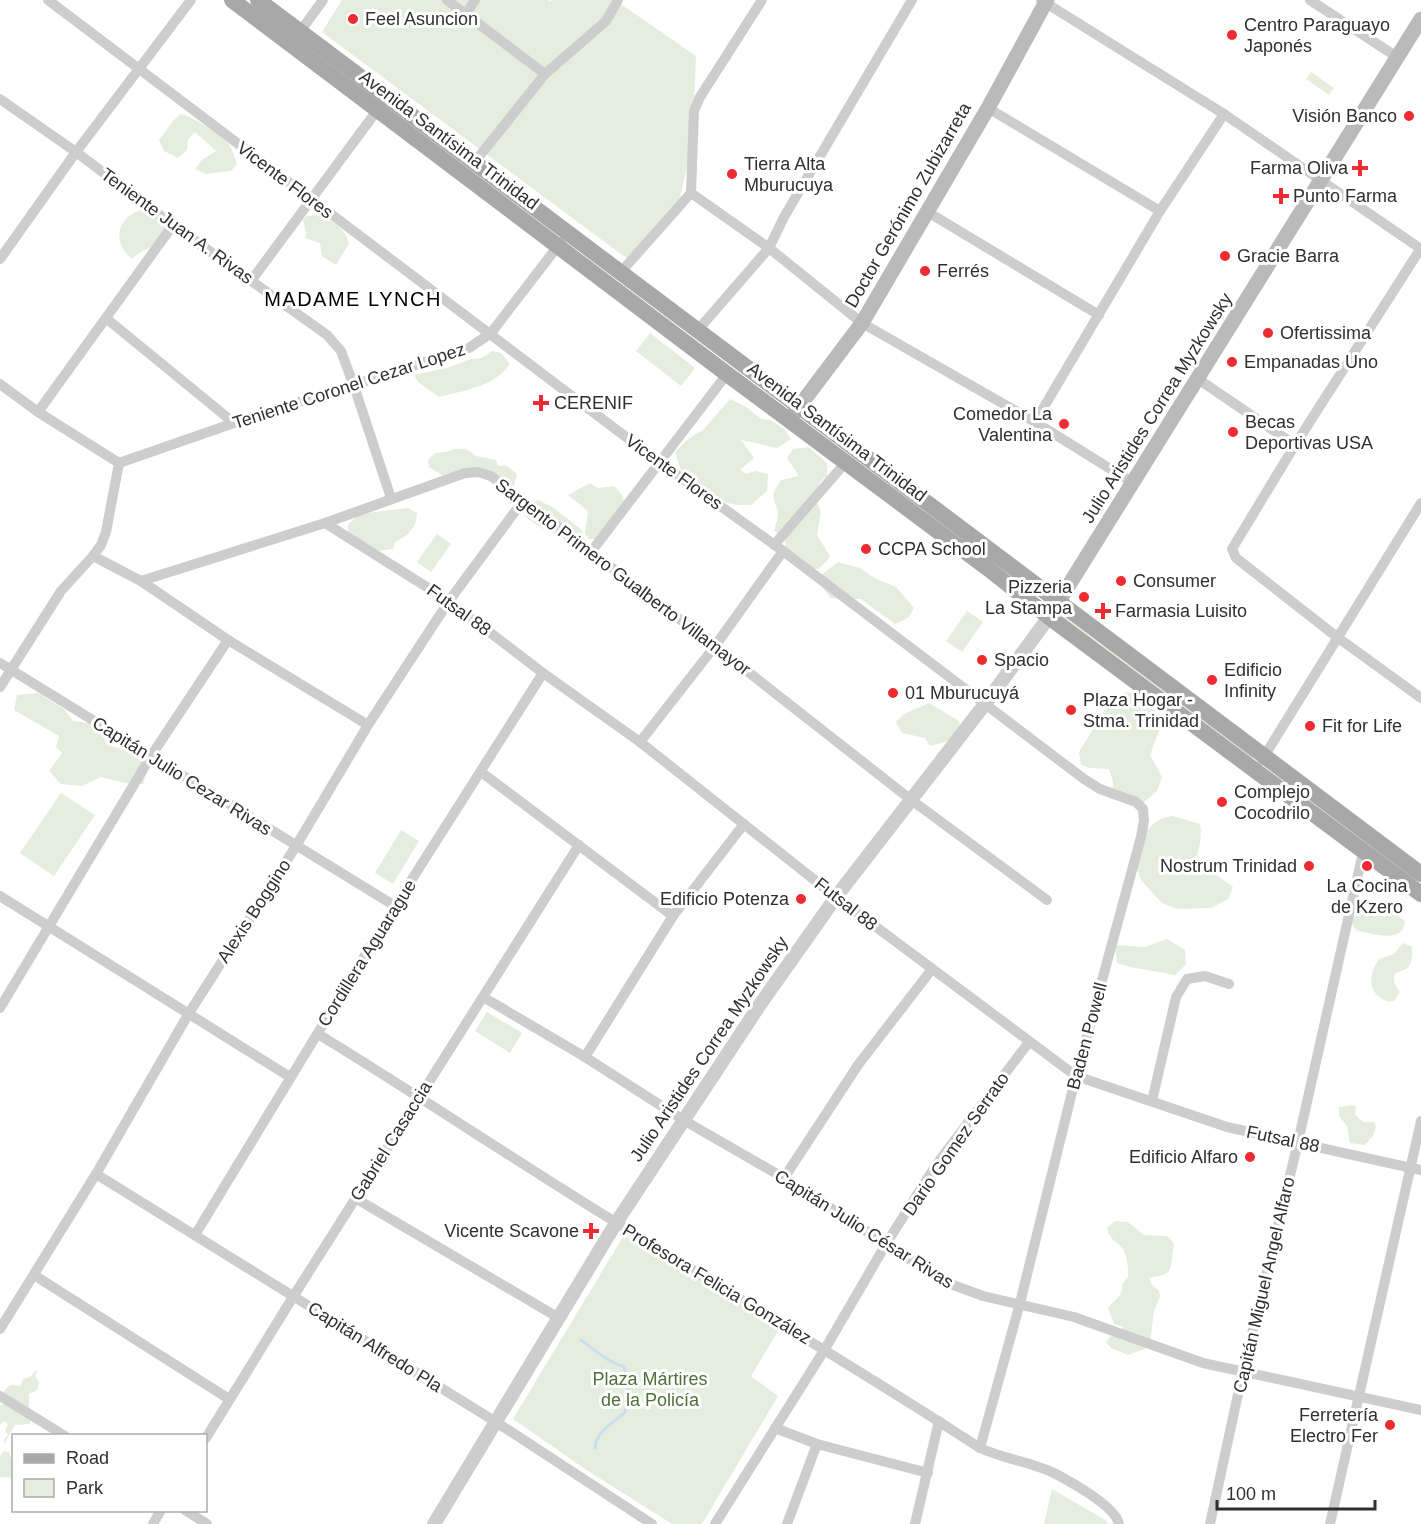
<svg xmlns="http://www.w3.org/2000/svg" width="1421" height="1524" viewBox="0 0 1421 1524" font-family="Helvetica,sans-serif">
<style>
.green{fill:#e5eede}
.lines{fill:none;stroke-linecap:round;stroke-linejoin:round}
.stream{stroke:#c9deee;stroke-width:3}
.minor{stroke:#cdcdcd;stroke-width:10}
.tertiary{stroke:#cdcdcd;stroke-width:14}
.secondary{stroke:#bababa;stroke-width:15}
.primary{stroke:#a8a8a8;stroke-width:16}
.poi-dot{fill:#ee2b30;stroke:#fff;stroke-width:2}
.labels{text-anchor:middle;stroke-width:6;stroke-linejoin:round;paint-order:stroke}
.poi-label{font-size:18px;fill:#303030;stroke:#fff;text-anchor:start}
.street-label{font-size:18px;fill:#303030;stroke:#fff}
.park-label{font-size:18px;fill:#506f3b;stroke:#fff}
.neighbourhood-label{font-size:20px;letter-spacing:1.5px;fill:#000;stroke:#fff}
</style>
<rect width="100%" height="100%" fill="#fff"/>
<!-- green -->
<g class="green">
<polygon points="342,0 548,0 550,2 552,0 615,0 696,56 692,145 678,206 633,263 322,32"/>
<polygon points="1311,72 1334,88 1329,95 1306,79"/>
<path d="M181,114C191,117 217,131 224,138C231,145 234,155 237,164L231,171L206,174L195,169L202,160L216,151L195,132L188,139L187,150L178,158L164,151L159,140L173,121Z"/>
<path d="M143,209L160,212L169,225C164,233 157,243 149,248C142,251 138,253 132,259C111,241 117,217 143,209Z"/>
<path d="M316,215C332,220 344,227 349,243L336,265L322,256L320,243L305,238L306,233L303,220L307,216Z"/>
<polygon points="650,333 695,368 681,386 636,351"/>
<path d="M492,351L501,353L510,364C494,387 465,390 439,397L418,382L414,375L447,368L471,359L482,358Z"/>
<polygon points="730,399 745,406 760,418 772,421 784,429 791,439 777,448 741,440 754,458 740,470 746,474 755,471 768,474 767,491 751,505 737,505 718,501 708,491 686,478 681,470 675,452 687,440 704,429"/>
<path d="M809,447L827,463V476L821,481L814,494L821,512L817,535L830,556L828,560L818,569L806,567L787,554L784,537L774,531C775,527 777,521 778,516C778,499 766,501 781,480L799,476L787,458L793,449Z"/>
<polygon points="454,449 466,449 476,456 496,460 498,466 506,465 517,474 514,486 493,483 468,471 445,477 429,467 428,460 435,453 446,452"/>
<polygon points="590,483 598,488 614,486 622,495 626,508 601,539 589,539 585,534 588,511 568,495"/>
<path d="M538,500L554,508L582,530L585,542L574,549L568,547C561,531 560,537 547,531C539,527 533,522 526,517V507L532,502Z"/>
<path d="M408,508L417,513C416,528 409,535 395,542L393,549L378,551L348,534V525L359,514Z"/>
<polygon points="437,534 451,544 431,572 417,562"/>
<polygon points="838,562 860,568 874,578 896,587 914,608 908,618 895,624 861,599 831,598 823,588 820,576"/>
<polygon points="967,611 983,622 962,652 946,641"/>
<polygon points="1065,616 1253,757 1251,758 1063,618"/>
<polygon points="1129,692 1155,704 1160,728 1150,755 1162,777 1157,791 1142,804 1112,794 1113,782 1109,769 1090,768 1081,765 1079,752 1114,695"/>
<polygon points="38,693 64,709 73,721 95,724 108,745 128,751 149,766 143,784 125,783 101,777 82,786 61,784 49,771 62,753 56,747 59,736 14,710 17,695"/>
<polygon points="929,703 959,721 961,730 955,739 930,746 925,738 902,733 896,722 904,714"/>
<polygon points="61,793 95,815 54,876 20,853"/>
<path d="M1173,816L1200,824C1203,840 1197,850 1196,866L1210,870L1233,887L1228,899L1211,908L1177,909L1162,903L1141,880L1135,864L1141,837L1154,823L1163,818Z"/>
<polygon points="401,830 419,841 393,884 375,873"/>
<path d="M1367,911L1398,916L1405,921C1403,945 1374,933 1357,931L1351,922V918Z"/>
<polygon points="1167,939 1185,950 1186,964 1175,975 1130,967 1117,963 1115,945 1145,947"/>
<path d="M1403,943L1412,947C1414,980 1395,965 1394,978C1393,983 1398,988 1400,992L1395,1000L1390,1002C1368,996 1367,976 1379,959L1394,954Z"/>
<polygon points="487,1012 522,1033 510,1053 475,1031"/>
<path d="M1355,1105L1356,1108L1355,1114C1361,1122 1364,1123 1374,1122C1379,1130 1371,1140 1364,1145L1350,1143L1347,1126L1339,1116V1107Z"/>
<path d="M1115,1221L1128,1222L1144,1235L1167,1236L1174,1243C1174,1248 1172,1253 1172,1258C1170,1276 1167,1274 1149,1278L1152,1285L1159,1291L1160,1296L1154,1311L1150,1343L1147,1348L1128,1355L1111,1348L1106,1342L1110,1337L1124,1327L1114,1324L1108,1308L1121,1294L1123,1283L1128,1277C1128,1267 1128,1256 1122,1248C1115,1240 1109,1239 1107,1228Z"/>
<polygon points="624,1235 780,1328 751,1376 778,1396 702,1524 672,1524 585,1469 513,1419"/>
<polygon points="35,1371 37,1371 35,1376 39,1382 37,1390 29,1394 29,1408 20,1413 21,1415 30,1419 30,1424 15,1425 4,1444 4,1439 8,1435 5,1431 8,1424 4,1421 0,1425 0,1405 5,1404 7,1400 4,1390 11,1385 20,1386 23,1379 30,1377"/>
<polygon points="4,1451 9,1452 11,1459 13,1461 13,1478 0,1477 0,1456"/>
<polygon points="1052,1489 1107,1521 1108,1524 1044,1524"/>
</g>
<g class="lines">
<!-- stream -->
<path class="stream" d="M581,1340C595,1350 608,1362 624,1367L629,1383L625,1412C614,1423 596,1431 595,1448"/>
<!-- minor -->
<g class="minor">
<polyline points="48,0 659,462 783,551 1084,779 1100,789 1136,802 1143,809 1144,821 1141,837 1076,1076 1020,1303 980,1448"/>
<polyline points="447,0 545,74"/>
<polyline points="762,0 700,97 694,111 691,193 769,248 862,323 1035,422 1133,483"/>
<polyline points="1041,0 1224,114 1421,249"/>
<polyline points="1310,0 1397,57"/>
<polyline points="466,14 475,0"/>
<polyline points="297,36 323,0"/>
<polyline points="0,99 76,152 173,225 327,335 341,351 354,386 391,498"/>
<polyline points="988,108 1160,211"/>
<polyline points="474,163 545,74 606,21 618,0"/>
<polyline points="926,211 1099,315"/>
<polyline points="1421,248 1295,445 1232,549 1236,558 1337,637 1421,698"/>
<polyline points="0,259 76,152 191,0"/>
<polyline points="620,273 691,193"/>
<polyline points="251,281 381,105"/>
<polyline points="107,319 234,423"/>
<polyline points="697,331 769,248 784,217 912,0"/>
<polyline points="1198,379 1295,445"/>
<polyline points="0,384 38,412 119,463"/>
<polyline points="38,412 173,225"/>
<polyline points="1035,422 1160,211 1224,114"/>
<polyline points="119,463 234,423 469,348 491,333 561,242"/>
<polyline points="325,523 449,601 543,673 640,742 836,897 1076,1076 1227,1127 1421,1170"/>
<polyline points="774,545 846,462"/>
<polyline points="591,552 727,374"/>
<polyline points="93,556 141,581 228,640 368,725"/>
<polyline points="141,581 325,523 465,473 478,472 491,476 715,646 910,799 1047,900"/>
<polyline points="0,663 395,906"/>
<polyline points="0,687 61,591 93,556 101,545 106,532 119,463"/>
<polyline points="640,742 715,646 783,551"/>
<polyline points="1262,760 1421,503"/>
<polyline points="481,772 673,916"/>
<polyline points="0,896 290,1077"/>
<polyline points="483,997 585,1057 685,1121 784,1178 945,1282 983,1296 1074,1317 1203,1363 1421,1410"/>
<polyline points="0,1008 151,756 228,640"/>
<path d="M318,1034C418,1095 516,1161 617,1223C738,1299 861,1370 980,1448C1004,1459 1031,1462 1054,1473C1071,1482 1115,1506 1119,1524"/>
<polyline points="585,1057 673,916 744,824"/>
<polyline points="1152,1101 1176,997 1187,979 1205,976 1229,984"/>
<polyline points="96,1174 496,1422 652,1524"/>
<polyline points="784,1178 858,1065 932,969"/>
<polyline points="355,1198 559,1318"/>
<polyline points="195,1235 395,906 543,673"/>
<polyline points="34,1275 229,1399"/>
<polyline points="0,1329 96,1174 189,1013 296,846 368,725 449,601 522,502"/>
<polyline points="0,1396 65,1436"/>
<polyline points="775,1428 817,1444 928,1473"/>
<polyline points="206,1438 293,1297 579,845"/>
<polyline points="185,1510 207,1524"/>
<polyline points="153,1524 161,1510"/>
<polyline points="715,1524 825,1349 886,1244 936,1165 1029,1042"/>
<polyline points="787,1524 817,1444"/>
<polyline points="915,1524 939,1421"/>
<polyline points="1210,1524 1243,1371 1298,1142 1364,848"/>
<polyline points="1330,1524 1421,1121"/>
</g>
<!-- tertiary -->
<polyline class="tertiary" points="434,1524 616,1223 759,1006 836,897 985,704 1049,617"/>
<!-- secondary -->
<g class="secondary">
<polyline points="792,416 862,323 988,108 1047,0"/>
<polyline points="1049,617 1421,19"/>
</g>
<!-- primary -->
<g class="primary">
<polyline points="232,0 727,374 990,570 1049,617 1421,894"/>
<polyline points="258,0 1421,874"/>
</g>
</g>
<!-- markers -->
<g class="poi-dot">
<circle cx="353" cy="19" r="6"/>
<circle cx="1232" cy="35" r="6"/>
<circle cx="1409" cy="116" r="6"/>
<path d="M1357 159h6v6h6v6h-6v6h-6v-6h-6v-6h6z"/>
<circle cx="732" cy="174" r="6"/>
<path d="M1278 187h6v6h6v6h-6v6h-6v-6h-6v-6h6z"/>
<circle cx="1225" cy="256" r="6"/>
<circle cx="925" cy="271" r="6"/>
<circle cx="1268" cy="333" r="6"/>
<circle cx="1232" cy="362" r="6"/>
<path d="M538 394h6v6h6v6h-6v6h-6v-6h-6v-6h6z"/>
<circle cx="1064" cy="424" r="6"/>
<circle cx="1233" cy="432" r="6"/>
<circle cx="866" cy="549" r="6"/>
<circle cx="1121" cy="581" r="6"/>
<circle cx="1084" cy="597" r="6"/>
<path d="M1100 602h6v6h6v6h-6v6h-6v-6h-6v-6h6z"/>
<circle cx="982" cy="660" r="6"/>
<circle cx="1212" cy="680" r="6"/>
<circle cx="893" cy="693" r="6"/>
<circle cx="1071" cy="710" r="6"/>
<circle cx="1310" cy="726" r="6"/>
<circle cx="1222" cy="802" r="6"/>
<circle cx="1309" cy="866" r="6"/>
<circle cx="1367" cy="866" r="6"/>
<circle cx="801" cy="899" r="6"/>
<circle cx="1250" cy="1157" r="6"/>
<path d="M588 1222h6v6h6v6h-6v6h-6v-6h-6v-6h6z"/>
<circle cx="1390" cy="1425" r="6"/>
</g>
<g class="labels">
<!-- poi labels -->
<g class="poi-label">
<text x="365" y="25">Feel Asuncion</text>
<text x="1244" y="31">Centro Paraguayo<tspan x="1244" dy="21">Japonés</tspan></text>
<text x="1397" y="122" text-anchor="end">Visión Banco</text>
<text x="744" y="170">Tierra Alta<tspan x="744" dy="21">Mburucuya</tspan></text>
<text x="1348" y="174" text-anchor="end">Farma Oliva</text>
<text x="1293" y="202">Punto Farma</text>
<text x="1237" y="262">Gracie Barra</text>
<text x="937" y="277">Ferrés</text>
<text x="1280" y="339">Ofertissima</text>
<text x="1244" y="368">Empanadas Uno</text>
<text x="554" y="409">CERENIF</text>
<text x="1052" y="420" text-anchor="end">Comedor La<tspan x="1052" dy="21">Valentina</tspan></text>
<text x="1245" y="428">Becas<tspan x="1245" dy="21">Deportivas USA</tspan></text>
<text x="878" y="555">CCPA School</text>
<text x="1133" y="587">Consumer</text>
<text x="1072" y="593" text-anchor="end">Pizzeria<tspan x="1072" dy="21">La Stampa</tspan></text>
<text x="1115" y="617">Farmasia Luisito</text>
<text x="994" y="666">Spacio</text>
<text x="1224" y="676">Edificio<tspan x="1224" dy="21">Infinity</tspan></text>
<text x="905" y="699">01 Mburucuyá</text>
<text x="1083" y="706">Plaza Hogar -<tspan x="1083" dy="21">Stma. Trinidad</tspan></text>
<text x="1322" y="732">Fit for Life</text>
<text x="1234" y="798">Complejo<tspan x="1234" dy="21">Cocodrilo</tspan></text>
<text x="1297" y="872" text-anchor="end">Nostrum Trinidad</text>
<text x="1367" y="892" text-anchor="middle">La Cocina<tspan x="1367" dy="21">de Kzero</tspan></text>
<text x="789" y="905" text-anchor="end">Edificio Potenza</text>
<text x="1238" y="1163" text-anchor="end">Edificio Alfaro</text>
<text x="579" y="1237" text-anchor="end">Vicente Scavone</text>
<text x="1378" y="1421" text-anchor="end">Ferretería<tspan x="1378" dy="21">Electro Fer</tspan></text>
</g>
<!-- street labels -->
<g class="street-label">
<text transform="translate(449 140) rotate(37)" y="6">Avenida Santísima Trinidad</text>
<text transform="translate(285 180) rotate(37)" y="6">Vicente Flores</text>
<text transform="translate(908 205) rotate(-60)" y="6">Doctor Gerónimo Zubizarreta</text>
<text transform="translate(177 226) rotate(36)" y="6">Teniente Juan A. Rivas</text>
<text transform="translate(349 386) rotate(-18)" y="6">Teniente Coronel Cezar Lopez</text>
<text transform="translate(1157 408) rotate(-58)" y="6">Julio Aristides Correa Myzkowsky</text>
<text transform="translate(837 432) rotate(37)" y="6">Avenida Santísima Trinidad</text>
<text transform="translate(674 472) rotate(36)" y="6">Vicente Flores</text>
<text transform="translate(623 577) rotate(37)" y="6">Sargento Primero Gualberto Villamayor</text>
<text transform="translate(459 610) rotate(36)" y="6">Futsal 88</text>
<text transform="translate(182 776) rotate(32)" y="6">Capitán Julio Cezar Rivas</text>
<text transform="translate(846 904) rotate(38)" y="6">Futsal 88</text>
<text transform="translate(254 911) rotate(-57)" y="6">Alexis Boggino</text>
<text transform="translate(367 953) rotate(-58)" y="6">Cordillera Aguarague</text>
<text transform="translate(1087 1036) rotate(-75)" y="6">Baden Powell</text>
<text transform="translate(709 1049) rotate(-56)" y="6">Julio Aristides Correa Myzkowsky</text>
<text transform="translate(1283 1139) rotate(12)" y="6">Futsal 88</text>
<text transform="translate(391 1141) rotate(-58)" y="6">Gabriel Casaccia</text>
<text transform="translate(956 1144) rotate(-55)" y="6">Dario Gomez Serrato</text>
<text transform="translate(864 1229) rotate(32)" y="6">Capitán Julio César Rivas</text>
<text transform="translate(717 1284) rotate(31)" y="6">Profesora Felicia González</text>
<text transform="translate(1264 1285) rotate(-77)" y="6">Capitán Miguel Angel Alfaro</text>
<text transform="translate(375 1347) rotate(32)" y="6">Capitán Alfredo Pla</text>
</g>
<!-- park labels -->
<g class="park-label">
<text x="650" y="1385">Plaza Mártires<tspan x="650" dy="21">de la Policía</tspan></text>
</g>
<!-- neighbourhood labels -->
<g class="neighbourhood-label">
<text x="353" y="306">MADAME LYNCH</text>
</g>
</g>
<!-- legend -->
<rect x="12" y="1434" width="195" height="78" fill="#ffffff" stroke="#acacac" stroke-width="1.5"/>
<rect x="24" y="1454" width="30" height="9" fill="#a8a8a8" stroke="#acacac" stroke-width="1.5"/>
<text x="66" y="1464" font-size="18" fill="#303030">Road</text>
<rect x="24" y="1479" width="30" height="18" fill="#e5eede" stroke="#acacac" stroke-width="1.5"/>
<text x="66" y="1494" font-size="18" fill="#303030">Park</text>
<!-- scale -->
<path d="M1217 1500v9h158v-9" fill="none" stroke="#303030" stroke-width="3"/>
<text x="1226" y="1500" font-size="18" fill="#303030" stroke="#ffffff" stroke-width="4.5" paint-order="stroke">100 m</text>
</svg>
